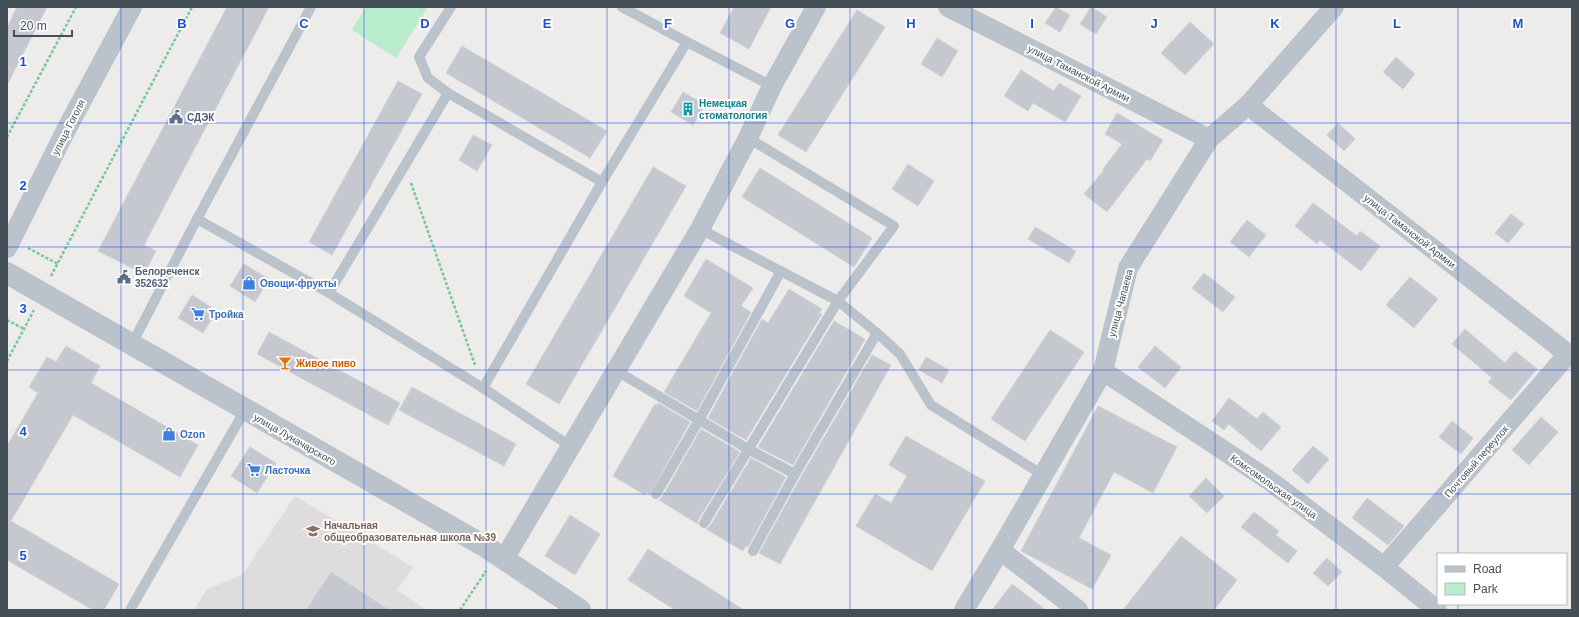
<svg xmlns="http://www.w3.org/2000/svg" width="1579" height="617" viewBox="0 0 1579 617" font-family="Arial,sans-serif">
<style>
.education{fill:#dfdcdd}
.green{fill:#b9eccc}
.building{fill:#c5c8ce;stroke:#cfd2d7}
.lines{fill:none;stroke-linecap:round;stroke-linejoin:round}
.path{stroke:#72c99c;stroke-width:2.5;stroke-dasharray:3 2;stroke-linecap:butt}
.service{stroke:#bac3cb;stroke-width:10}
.minor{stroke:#bac3cb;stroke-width:20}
.tertiary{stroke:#bac3cb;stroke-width:22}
.grid{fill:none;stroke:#1d4ed8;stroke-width:1;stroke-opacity:0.55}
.labels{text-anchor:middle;stroke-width:4;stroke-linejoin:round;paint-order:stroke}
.street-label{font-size:10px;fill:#444f58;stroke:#fff}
.culture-label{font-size:10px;font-weight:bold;fill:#0d838f;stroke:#fff;text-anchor:start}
.service-label{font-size:10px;font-weight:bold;fill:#4e5e75;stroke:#fff;text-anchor:start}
.shop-label{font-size:10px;font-weight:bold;fill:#366cbe;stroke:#fff;text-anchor:start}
.food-label{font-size:10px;font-weight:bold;fill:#c56008;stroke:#fff;text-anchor:start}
.education-label{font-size:10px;font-weight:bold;fill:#785e54;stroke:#fff;text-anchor:start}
.grid-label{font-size:13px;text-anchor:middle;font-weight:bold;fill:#1d4ed8;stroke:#fff;stroke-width:4;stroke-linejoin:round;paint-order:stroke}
</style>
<rect width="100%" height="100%" fill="#eeebeb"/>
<!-- education -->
<polygon class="education" points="295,496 413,567 397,590 427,610 194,610 207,589 242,575"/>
<!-- green -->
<polygon class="green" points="366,7 428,7 396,58 352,30"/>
<!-- building -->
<g class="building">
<polygon points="17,7 47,7 7,85 7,28"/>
<polygon points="227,7 269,7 144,245 156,251 144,274 98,251"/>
<polygon points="734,7 771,7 749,49 720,33"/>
<polygon points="1056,7 1070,15 1060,32 1045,23"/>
<polygon points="1091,7 1107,17 1096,34 1080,24"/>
<polygon points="857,10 885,27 806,152 778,135"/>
<polygon points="1190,22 1214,44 1185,75 1161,53"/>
<polygon points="937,38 958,51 942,77 921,64"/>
<polygon points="462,46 607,131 590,158 446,73"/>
<polygon points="1396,57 1415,74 1403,89 1383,72"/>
<polygon points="1021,70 1054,91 1059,83 1081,96 1065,122 1033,103 1028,111 1004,96"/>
<polygon points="398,81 422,94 332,255 309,242"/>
<polygon points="683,92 705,105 693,125 671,112"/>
<polygon points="1117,113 1163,140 1150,161 1147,159 1107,212 1084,194 1104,170 1103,169 1122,144 1105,134"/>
<polygon points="1338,123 1355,139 1344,151 1327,135"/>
<polygon points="473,135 492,145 477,171 459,160"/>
<polygon points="908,164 934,181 918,206 892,189"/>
<polygon points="653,167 686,186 559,404 526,384"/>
<polygon points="760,168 872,238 854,267 742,197"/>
<polygon points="1313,203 1357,236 1360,231 1380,246 1361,271 1320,240 1317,244 1295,226"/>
<polygon points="1511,214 1524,224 1508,243 1495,233"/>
<polygon points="1247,220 1266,235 1249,257 1230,242"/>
<polygon points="1035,227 1076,251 1069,263 1028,239"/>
<polygon points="706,259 753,288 741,306 751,312 697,411 664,392 711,313 684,296"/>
<polygon points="244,264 269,279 255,302 230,286"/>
<polygon points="1204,273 1235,297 1223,312 1192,288"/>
<polygon points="1410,277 1438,299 1414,328 1386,305"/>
<polygon points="789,289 822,309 819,313 822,314 746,440 708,418 762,319 768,323"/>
<polygon points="192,295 217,311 203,333 178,318"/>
<polygon points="834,321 865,339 793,465 758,447"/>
<polygon points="1465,329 1505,363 1515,351 1537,369 1511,400 1488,382 1492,378 1452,344"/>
<polygon points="1050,330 1084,352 1025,441 991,419"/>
<polygon points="269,332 400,403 388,425 257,354"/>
<polygon points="66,346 100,366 91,383 198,445 180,477 73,415 11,521 119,584 104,610 93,610 7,560 7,446 38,393 29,387 47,357 56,362"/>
<polygon points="1155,346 1181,367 1165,388 1138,367"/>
<polygon points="872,355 891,365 780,564 759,553 801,477"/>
<polygon points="926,357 949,370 942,383 919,370"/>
<polygon points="412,387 516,444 504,466 399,410"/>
<polygon points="1229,398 1257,419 1263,412 1281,427 1261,451 1229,424 1224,430 1212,421"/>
<polygon points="658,403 690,422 650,494 646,492 645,495 613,476 655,404 657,405"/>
<polygon points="1098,406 1177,447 1153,493 1114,472 1079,538 1111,555 1092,589 1021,551"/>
<polygon points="1541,417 1558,432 1529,465 1512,450"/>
<polygon points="1452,421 1473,438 1461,454 1439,437"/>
<polygon points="701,429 740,452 698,520 698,524 659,500 662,497"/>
<polygon points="906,436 985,481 932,571 856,526 875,494 891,503 907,476 889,465"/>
<polygon points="1313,446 1329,459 1308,484 1292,470"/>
<polygon points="250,447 276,463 257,493 231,476"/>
<polygon points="751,458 786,477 748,547 746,546 743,551 706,529 710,526"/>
<polygon points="1206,478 1224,496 1207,513 1189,496"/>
<polygon points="1367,498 1404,526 1388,545 1352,518"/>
<polygon points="1254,512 1279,531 1276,535 1297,551 1288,563 1241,527"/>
<polygon points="570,515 600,534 575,575 545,556"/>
<polygon points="1181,536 1237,580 1214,610 1123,610"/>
<polygon points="648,549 681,570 744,610 675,610 628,580"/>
<polygon points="1327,558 1342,572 1328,586 1313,573"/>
<polygon points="331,572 389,610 306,610"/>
<polygon points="1012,584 1046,610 992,610"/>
</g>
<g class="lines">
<!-- path -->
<g class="path">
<polyline points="7,137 76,7"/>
<polyline points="411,183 475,365"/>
<polyline points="28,248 58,264"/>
<polyline points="51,276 192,7"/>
<polyline points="7,320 24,329"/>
<polyline points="7,361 34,310"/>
<polyline points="460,610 486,571"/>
</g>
<!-- service -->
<g class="service">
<polyline points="687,42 772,86"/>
<polyline points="448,93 428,78 419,57 451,7"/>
<polyline points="602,182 687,42 622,7"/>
<polyline points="197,219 311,7"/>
<polyline points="700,229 838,301 877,333 900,354 931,405 1043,475"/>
<polyline points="329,293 483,388"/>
<polyline points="132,344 197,219 329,293 448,93 602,182 483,388 570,446"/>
<polyline points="615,370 748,449 795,474"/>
<polyline points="656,494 699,420 781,271"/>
<polyline points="704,523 838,301 894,226 748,138"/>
<polyline points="753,551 795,474 877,333"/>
<polyline points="130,610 245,410"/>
</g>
<!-- minor -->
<g class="minor">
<polyline points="948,7 1209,139"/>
<polyline points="1248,105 1572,357"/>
<polyline points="7,248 67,128 132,7"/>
<polyline points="1103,371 1270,481 1384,567 1437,610"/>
<polyline points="1000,550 1078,610"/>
<polyline points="504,559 700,229 748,138 772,86 816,7"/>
<polyline points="1384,567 1568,354"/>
<polyline points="964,610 1000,550 1103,371 1128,268 1209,139 1248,105 1334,7"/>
</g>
<!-- tertiary -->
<polyline class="tertiary" points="7,273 486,547 580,610"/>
</g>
<!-- grid -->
<path class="grid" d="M121,7V610M243,7V610M364,7V610M486,7V610M607,7V610M729,7V610M850,7V610M972,7V610M1093,7V610M1215,7V610M1336,7V610M1458,7V554M7,123H1572M7,247H1572M7,370H1572M7,494H1572M1458,604V610"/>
<!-- icons -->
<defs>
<g id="building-bare" transform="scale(1.08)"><path d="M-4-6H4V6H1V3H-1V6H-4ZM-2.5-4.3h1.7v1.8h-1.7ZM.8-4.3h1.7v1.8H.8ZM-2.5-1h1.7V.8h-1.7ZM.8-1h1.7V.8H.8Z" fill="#0f9aa8" stroke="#fff" stroke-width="2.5" paint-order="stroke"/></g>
<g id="civic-bare" transform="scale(1.08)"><path d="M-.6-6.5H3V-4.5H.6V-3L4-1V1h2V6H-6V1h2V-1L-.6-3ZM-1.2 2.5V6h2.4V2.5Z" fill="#5c6f8a" stroke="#fff" stroke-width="2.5" paint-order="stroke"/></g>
<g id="shop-bare" transform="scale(1.08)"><path d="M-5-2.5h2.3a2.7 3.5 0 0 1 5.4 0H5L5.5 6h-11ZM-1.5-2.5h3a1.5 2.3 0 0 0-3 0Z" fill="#3f7fe0" stroke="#fff" stroke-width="2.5" paint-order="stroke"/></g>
<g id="supermarket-bare" transform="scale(1.08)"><path d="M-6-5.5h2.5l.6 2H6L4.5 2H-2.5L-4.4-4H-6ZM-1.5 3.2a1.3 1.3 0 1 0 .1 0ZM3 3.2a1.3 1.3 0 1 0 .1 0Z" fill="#3f7fe0" stroke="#fff" stroke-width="2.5" paint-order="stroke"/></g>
<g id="bar-bare" transform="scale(1.08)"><path d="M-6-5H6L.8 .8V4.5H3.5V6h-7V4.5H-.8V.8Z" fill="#e8710a" stroke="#fff" stroke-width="2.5" paint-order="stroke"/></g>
<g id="school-bare" transform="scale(1.08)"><path d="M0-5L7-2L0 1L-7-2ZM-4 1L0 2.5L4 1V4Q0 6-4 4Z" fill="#8d6e63" stroke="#fff" stroke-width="2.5" paint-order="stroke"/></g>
</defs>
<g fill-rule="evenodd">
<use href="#building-bare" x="688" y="109"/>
<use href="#civic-bare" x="176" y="117"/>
<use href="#civic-bare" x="124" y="277"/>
<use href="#shop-bare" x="249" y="283"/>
<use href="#supermarket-bare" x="198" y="314"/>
<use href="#bar-bare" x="285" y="363"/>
<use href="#shop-bare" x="169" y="434"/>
<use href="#supermarket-bare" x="254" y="470"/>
<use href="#school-bare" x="313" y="531"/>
</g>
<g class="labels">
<!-- street labels -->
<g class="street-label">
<text transform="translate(1079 73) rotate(27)" y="4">улица Таманской Армии</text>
<text transform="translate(68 127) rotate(-63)" y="4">улица Гоголя</text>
<text transform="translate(1410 231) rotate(38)" y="4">улица Таманской Армии</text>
<text transform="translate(1120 303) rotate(-75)" y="4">улица Чапаева</text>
<text transform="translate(295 439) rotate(30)" y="4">улица Луначарского</text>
<text transform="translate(1476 461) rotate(-49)" y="4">Почтовый переулок</text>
<text transform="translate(1274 486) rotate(35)" y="4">Комсомольская улица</text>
</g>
<!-- culture labels -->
<g class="culture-label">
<text x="699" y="107">Немецкая<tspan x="699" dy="12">стоматология</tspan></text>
</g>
<!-- service labels -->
<g class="service-label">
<text x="187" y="121">СДЭК</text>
<text x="135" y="275">Белореченск<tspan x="135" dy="12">352632</tspan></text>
</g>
<!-- shop labels -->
<g class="shop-label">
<text x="260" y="287">Овощи-фрукты</text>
<text x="209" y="318">Тройка</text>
<text x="180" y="438">Ozon</text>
<text x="265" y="474">Ласточка</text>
</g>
<!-- food labels -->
<g class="food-label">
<text x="296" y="367">Живое пиво</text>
</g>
<!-- education labels -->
<g class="education-label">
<text x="324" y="529">Начальная<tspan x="324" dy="12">общеобразовательная школа №39</tspan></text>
</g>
</g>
<g class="grid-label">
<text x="182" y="28">B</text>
<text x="304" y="28">C</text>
<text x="425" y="28">D</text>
<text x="547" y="28">E</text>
<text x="668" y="28">F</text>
<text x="790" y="28">G</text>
<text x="911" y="28">H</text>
<text x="1032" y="28">I</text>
<text x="1154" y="28">J</text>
<text x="1275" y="28">K</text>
<text x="1397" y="28">L</text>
<text x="1518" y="28">M</text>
<text x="23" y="66">1</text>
<text x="23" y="190">2</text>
<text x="23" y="313">3</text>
<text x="23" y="436">4</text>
<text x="23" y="560">5</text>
</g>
<!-- border -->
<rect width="1579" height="617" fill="none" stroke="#444f58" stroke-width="16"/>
<!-- legend -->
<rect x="1437" y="553" width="130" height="52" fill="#ffffff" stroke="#b4b9bc"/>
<rect x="1445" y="566" width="20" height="6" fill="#bac3cb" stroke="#b4b9bc"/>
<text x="1473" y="573" font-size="12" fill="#444f58">Road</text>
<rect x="1445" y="583" width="20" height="12" fill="#b9eccc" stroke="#b4b9bc"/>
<text x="1473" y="593" font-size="12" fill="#444f58">Park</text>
<!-- scale -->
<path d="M14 30v6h58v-6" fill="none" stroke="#444f58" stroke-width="2"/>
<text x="20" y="30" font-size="12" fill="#444f58" stroke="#ffffff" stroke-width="3" paint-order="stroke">20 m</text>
</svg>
